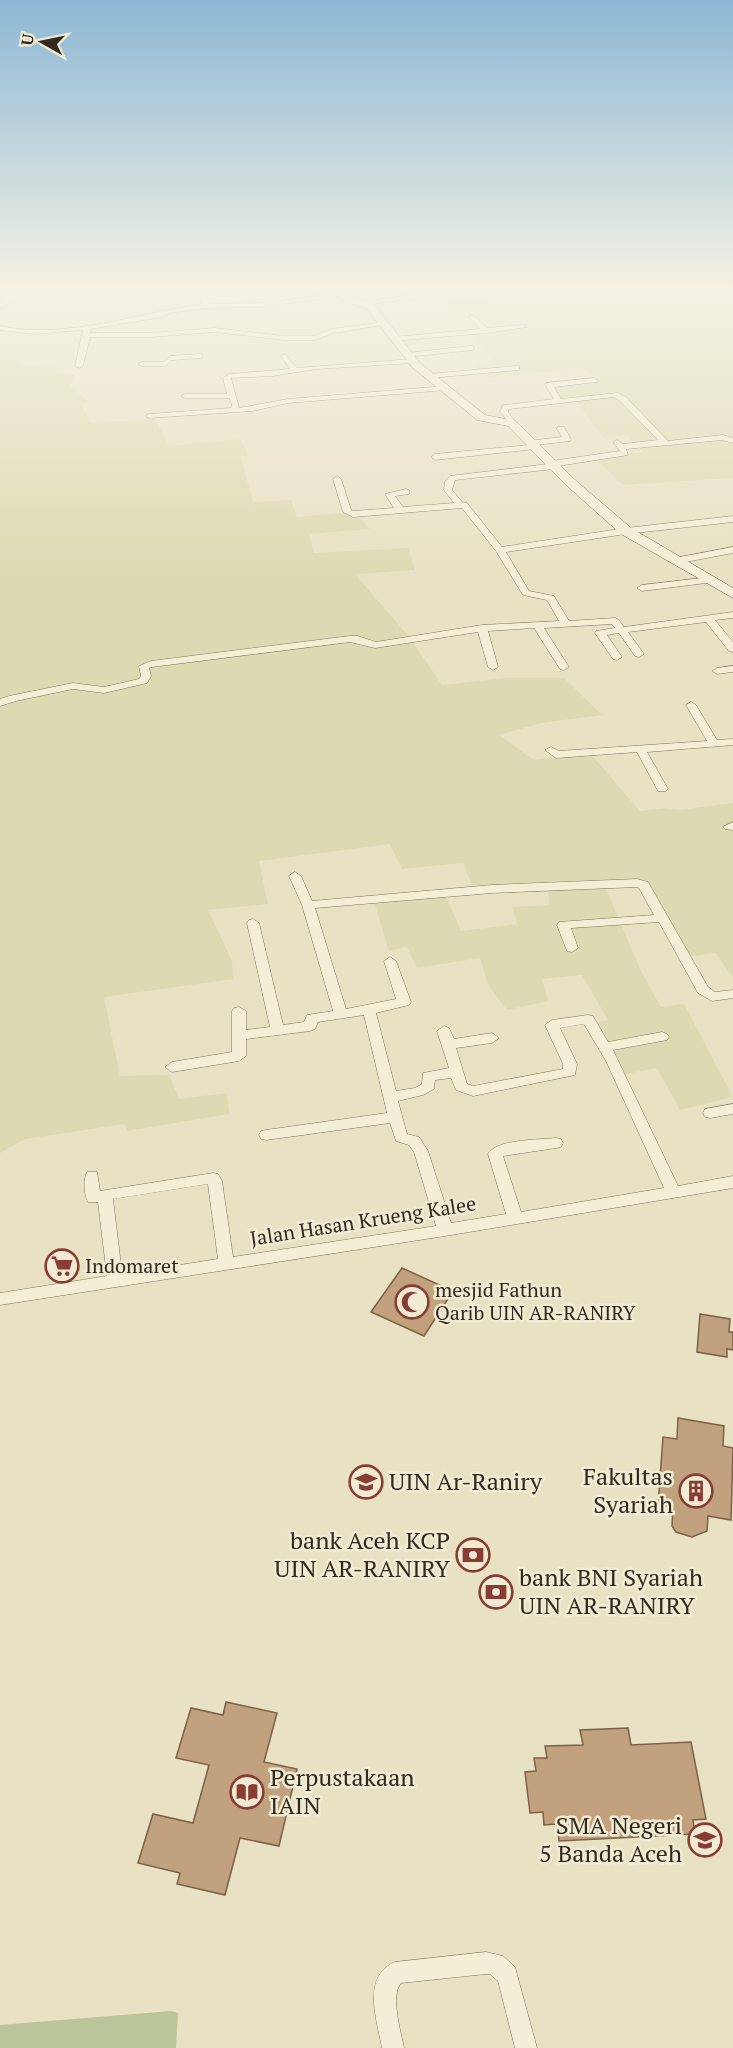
<svg xmlns="http://www.w3.org/2000/svg" width="733" height="2048" viewBox="0 0 733 2048" font-family="'PT Serif',serif">
<style>
.farmland{fill:#dddab3}
.green{fill:#bbc59a}
.building{fill:#c2a17f;stroke:#7d6146;stroke-width:1.5}
.lines{fill:none;stroke-linecap:round;stroke-linejoin:round}
.street-casing{stroke:#81745d;stroke-width:1}
.secondary-casing{stroke:#625540;stroke-width:1}
.street{fill:#f4eed6;fill-rule:evenodd}
.secondary{fill:#f4eed6;fill-rule:evenodd}
.labels{text-anchor:middle;stroke-width:5;stroke-linejoin:round;paint-order:stroke}
.street-label{font-size:20px;fill:#332a1f;stroke:#f1ebd3}
.poi-label{font-size:20px;fill:#332a1f;stroke:#f1ebd3;text-anchor:start}
.near-poi-label{font-size:24px;fill:#332a1f;stroke:#f1ebd3;text-anchor:end}
</style>
<rect width="100%" height="100%" fill="#e8e1c4"/>
<!-- farmland -->
<g class="farmland">
<polygon points="479,289 733,289 733,478 623,485 593,457 643,452 627,435 603,437 575,399 558,400 549,386 596,380 583,368 489,378 476,364 494,362 447,302 489,297"/>
<polygon points="0,360 22,360 24,366 54,364 57,373 75,374 70,386 88,401 82,405 90,423 155,419 169,446 240,439 248,455 241,457 253,502 291,500 297,517 354,512 370,529 309,534 314,553 408,548 415,570 355,574 410,638 442,685 506,678 564,678 602,715 541,723 499,735 534,760 590,753 640,811 666,808 680,810 733,803 733,978 716,953 685,957 637,883 603,882 640,969 661,1007 684,1004 733,1097 680,1110 657,1068 620,1075 591,1024 608,1020 582,975 542,979 548,1001 507,1010 488,985 480,958 417,968 407,947 389,951 374,902 446,896 461,931 517,924 512,907 549,905 548,886 472,885 463,863 402,869 390,844 259,861 268,904 208,910 232,961 233,979 104,997 120,1076 169,1075 179,1099 227,1093 229,1114 127,1131 125,1124 25,1139 0,1153"/>
</g>
<!-- green -->
<polygon class="green" points="171,2011 178,2013 176,2048 0,2048 0,2025"/>
<!-- building -->
<g class="building">
<polygon points="402,1268 453,1291 424,1336 371,1312"/>
<polygon points="700,1314 730,1319 729,1332 733,1332 733,1350 727,1349 727,1357 697,1352"/>
<polygon points="678,1418 724,1426 723,1446 733,1448 731,1520 708,1516 707,1531 692,1537 676,1532 672,1526 673,1507 658,1505 663,1437 677,1439"/>
<polygon points="226,1702 277,1713 264,1762 297,1769 279,1846 240,1838 225,1895 177,1884 180,1873 138,1863 153,1814 193,1823 209,1765 176,1758 191,1708 223,1715"/>
<polygon points="628,1728 631,1745 691,1742 706,1819 693,1820 695,1834 559,1841 557,1824 544,1825 543,1812 530,1813 525,1772 536,1771 534,1758 547,1758 545,1746 583,1745 580,1730"/>
</g>
<g class="lines">
<!-- street casing -->
<g class="street-casing">
<g id="street">
<polygon points="5,289 11,289 13,301 0,309 0,304 5,300"/>
<path d="M175,289H182L187,294L200,295L206,290L251,289L208,294L209,304L262,303L342,293L345,295L262,307L206,308L170,313L162,317L90,329V333H151L215,328L284,336H314L332,329L384,322L388,324L334,333L315,340H284L215,332L151,337H90L83,366L79,368L75,366L83,330L34,334L0,330V326C65,340 138,313 202,304L201,299L183,297Z"/>
<polygon points="415,289 437,289 422,292 422,296 417,298 363,305 359,303 416,294"/>
<polygon points="473,315 487,328 523,325 527,327 486,333 394,341 390,339 394,337 480,329 469,317"/>
<polygon points="470,346 473,346 473,350 407,357 403,355 407,353"/>
<polygon points="199,354 202,354 202,358 172,360 166,366 142,366 138,364 142,362 164,362 170,356"/>
<polygon points="285,354 297,368 413,359 417,361 413,363 317,369 272,376 231,378 239,408 288,399 446,386 450,388 446,390 288,403 253,411 149,418 145,416 149,414 231,408 232,404 229,398 185,398 181,396 185,394 227,394 223,378 229,374 290,369 281,356"/>
<polygon points="516,366 519,366 519,370 430,378 426,376 430,374"/>
<polygon points="594,378 598,380 597,382 554,387 561,399 618,393 626,397 668,441 723,435 733,438 733,443 722,440 626,449 628,455 558,466 554,469 455,480 452,490 462,502 467,503 502,547 626,528 733,516 733,522 626,534 506,552 529,591 554,596 569,621 615,618 618,619 624,627 733,612 733,618 715,620 733,642 733,652 729,651 706,622 628,632 644,654 639,657 635,656 619,633 607,635 622,657 617,660 613,659 595,633 596,631 615,628 612,624 544,628 569,667 564,670 560,669 534,628 488,631 498,667 493,670 488,667 478,632 375,648 350,642 152,667 149,668 151,676 147,683 104,693 73,689 16,701 0,706 0,699 9,696 73,683 104,687 139,679 141,676 139,666 151,661 350,636 358,636 376,642 482,625 559,621 547,600 523,595 496,551 462,508 353,517 343,512 333,479 337,476 341,479 351,510 354,511 394,508 385,494 406,489 409,490 409,494 395,496 403,507 454,503 444,490 445,481 450,476 548,464 552,461 620,451 613,442 617,440 623,444 658,440 620,401 614,397 509,409 508,412 516,423 512,425 500,412 503,405 506,405 554,399 545,385 546,383"/>
<polygon points="558,427 564,427 571,439 570,441 536,445 539,447 535,449 435,460 431,457 435,454 529,445 527,443 528,441 562,437 557,429"/>
<polygon points="733,547 733,553 675,564 670,561 675,558"/>
<polygon points="711,577 716,580 714,582 642,591 637,588 642,585"/>
<polygon points="733,666 733,672 717,674 712,671 717,668"/>
<polygon points="691,702 696,705 717,740 733,739 733,745 647,752 668,789 666,791 658,791 637,752 556,758 545,750 551,747 559,751 707,741 686,705"/>
<polygon points="733,822 733,830 725,829 723,827"/>
<path d="M295,872L301,876L312,901L492,885L637,879L648,882L708,987L715,992L733,990V998L712,1001L698,993L659,922L571,928L578,948L572,952L567,951L557,925L559,922L654,915L639,888L637,887L492,893L315,908L346,1009L396,999L384,961L390,957L396,961L411,1002L409,1005L376,1013L396,1091L415,1088L422,1084L423,1073L449,1068L437,1031L444,1026L449,1028L454,1039L492,1033L499,1038L492,1043L456,1048L467,1084L473,1086L563,1069V1064L545,1025L552,1020L588,1015L593,1016L608,1042L662,1032L667,1034L669,1037L667,1040L613,1050L678,1186L733,1176V1188L445,1236L0,1305V1293L107,1276L98,1202H88C84,1195 83,1179 87,1172H97L100,1191L213,1173L218,1174L222,1181L233,1257L436,1226L414,1152L409,1145L396,1141L390,1123L266,1140L261,1139L259,1135L261,1131L266,1130L387,1113L364,1015L318,1022L315,1029L310,1031L246,1039V1056L239,1061L172,1072L165,1067L172,1062L232,1052V1011L234,1008L239,1007L246,1011V1030L270,1027L247,923L249,920L253,919L259,923L283,1025L304,1022L307,1015L333,1011L302,905L289,876ZM584,1024L606,1061L664,1188L521,1212L503,1156L556,1148L561,1147L563,1143L561,1139L556,1138C538,1140 497,1139 488,1154L506,1214L451,1223L428,1151L419,1137L407,1134L398,1101L423,1095L434,1089L435,1080L451,1078L456,1090L473,1096L575,1075L577,1064L560,1028ZM208,1184L218,1259L122,1274L113,1199Z"/>
<polygon points="733,1104 733,1114 710,1118 705,1117 703,1113 705,1109"/>
<path d="M486,1952L503,1956L515,1967L537,2048H515L498,1981L490,1974H486L401,1983C390,1996 401,2032 404,2048H382C377,2020 361,1976 395,1962Z"/>
</g>
</g>
<!-- secondary casing -->
<g class="secondary-casing">
<polygon id="secondary" points="328,289 339,289 353,298 374,304 420,363 485,415 516,421 574,479 631,528 733,588 733,598 621,534 566,485 508,426 477,420 412,367 366,308 345,302"/>
</g>
<!-- street -->
<use href="#street" class="street"/>
<!-- secondary -->
<use href="#secondary" class="secondary"/>
</g>
<!-- sky -->
<linearGradient id="sky" x2="0" y2="1"><stop stop-color="#8db7d5"/><stop offset="0.5" stop-color="#f5f2e4"/><stop offset="1" stop-color="#f5f2e4" stop-opacity="0"/></linearGradient>
<rect width="733" height="575" fill="url(#sky)"/>
<!-- icons -->
<defs>
<g id="supermarket-ring" transform="scale(1.725)"><circle r="9.5" fill="#f1ebd3" stroke="#883c34" stroke-width="1.5"/><path d="M-6-5.5h2.5l.6 2H6L4.5 2H-2.5L-4.4-4H-6ZM-1.5 3.2a1.3 1.3 0 1 0 .1 0ZM3 3.2a1.3 1.3 0 1 0 .1 0Z" fill="#883c34"/></g>
<g id="mosque-ring" transform="scale(1.725)"><circle r="9.5" fill="#f1ebd3" stroke="#883c34" stroke-width="1.5"/><path d="M3.5-4.9A6 6 0 1 0 3.5 4.9A5 5 0 1 1 3.5-4.9Z" fill="#883c34"/></g>
<g id="university-ring" transform="scale(1.725)"><circle r="9.5" fill="#f1ebd3" stroke="#883c34" stroke-width="1.5"/><path d="M0-5L7-2L0 1L-7-2ZM-4 1L0 2.5L4 1V4Q0 6-4 4Z" fill="#883c34"/></g>
<g id="building-ring" transform="scale(1.725)"><circle r="9.5" fill="#f1ebd3" stroke="#883c34" stroke-width="1.5"/><path d="M-4-6H4V6H1V3H-1V6H-4ZM-2.5-4.3h1.7v1.8h-1.7ZM.8-4.3h1.7v1.8H.8ZM-2.5-1h1.7V.8h-1.7ZM.8-1h1.7V.8H.8Z" fill="#883c34"/></g>
<g id="bank-ring" transform="scale(1.725)"><circle r="9.5" fill="#f1ebd3" stroke="#883c34" stroke-width="1.5"/><path d="M-6-4H6V4H-6ZM0-2.3a2.3 2.3 0 1 0 0 4.6a2.3 2.3 0 1 0 0-4.6Z" fill="#883c34"/></g>
<g id="library-ring" transform="scale(1.725)"><circle r="9.5" fill="#f1ebd3" stroke="#883c34" stroke-width="1.5"/><path d="M-6-4Q-3-5.5-.7-3.5V5Q-3 3-6 4ZM6-4Q3-5.5 .7-3.5V5Q3 3 6 4Z" fill="#883c34"/></g>
<g id="school-ring" transform="scale(1.725)"><circle r="9.5" fill="#f1ebd3" stroke="#883c34" stroke-width="1.5"/><path d="M0-5L7-2L0 1L-7-2ZM-4 1L0 2.5L4 1V4Q0 6-4 4Z" fill="#883c34"/></g>
</defs>
<g fill-rule="evenodd">
<use href="#supermarket-ring" x="62" y="1266"/>
<use href="#mosque-ring" x="412" y="1302"/>
<use href="#university-ring" x="366" y="1482"/>
<use href="#building-ring" x="696" y="1491"/>
<use href="#bank-ring" x="473" y="1555"/>
<use href="#bank-ring" x="496" y="1592"/>
<use href="#library-ring" x="247" y="1792"/>
<use href="#school-ring" x="705" y="1840"/>
</g>
<g class="labels">
<!-- street labels -->
<g class="street-label">
<text transform="translate(363 1221) rotate(-9)" y="7">Jalan Hasan Krueng Kalee</text>
</g>
<!-- poi labels -->
<g class="poi-label">
<text x="85" y="1273">Indomaret</text>
<text x="435" y="1297">mesjid Fathun<tspan x="435" dy="23">Qarib UIN AR-RANIRY</tspan></text>
</g>
<!-- near-poi labels -->
<g class="near-poi-label">
<text x="673" y="1485">Fakultas<tspan x="673" dy="28">Syariah</tspan></text>
<text x="389" y="1490" text-anchor="start">UIN Ar-Raniry</text>
<text x="450" y="1549">bank Aceh KCP<tspan x="450" dy="28">UIN AR-RANIRY</tspan></text>
<text x="519" y="1586" text-anchor="start">bank BNI Syariah<tspan x="519" dy="28">UIN AR-RANIRY</tspan></text>
<text x="270" y="1786" text-anchor="start">Perpustakaan<tspan x="270" dy="28">IAIN</tspan></text>
<text x="682" y="1834">SMA Negeri<tspan x="682" dy="28">5 Banda Aceh</tspan></text>
</g>
</g>
<!-- north arrow -->
<g transform="translate(42 42) rotate(279)" stroke="#f1ebd3" stroke-width="4.5" paint-order="stroke">
<path d="M0-4.5L10 22L0 15L-10 22Z" fill="#332a1f"/>
<text y="-9" font-size="16" font-weight="bold" text-anchor="middle" fill="#332a1f">U</text>
</g>
</svg>
